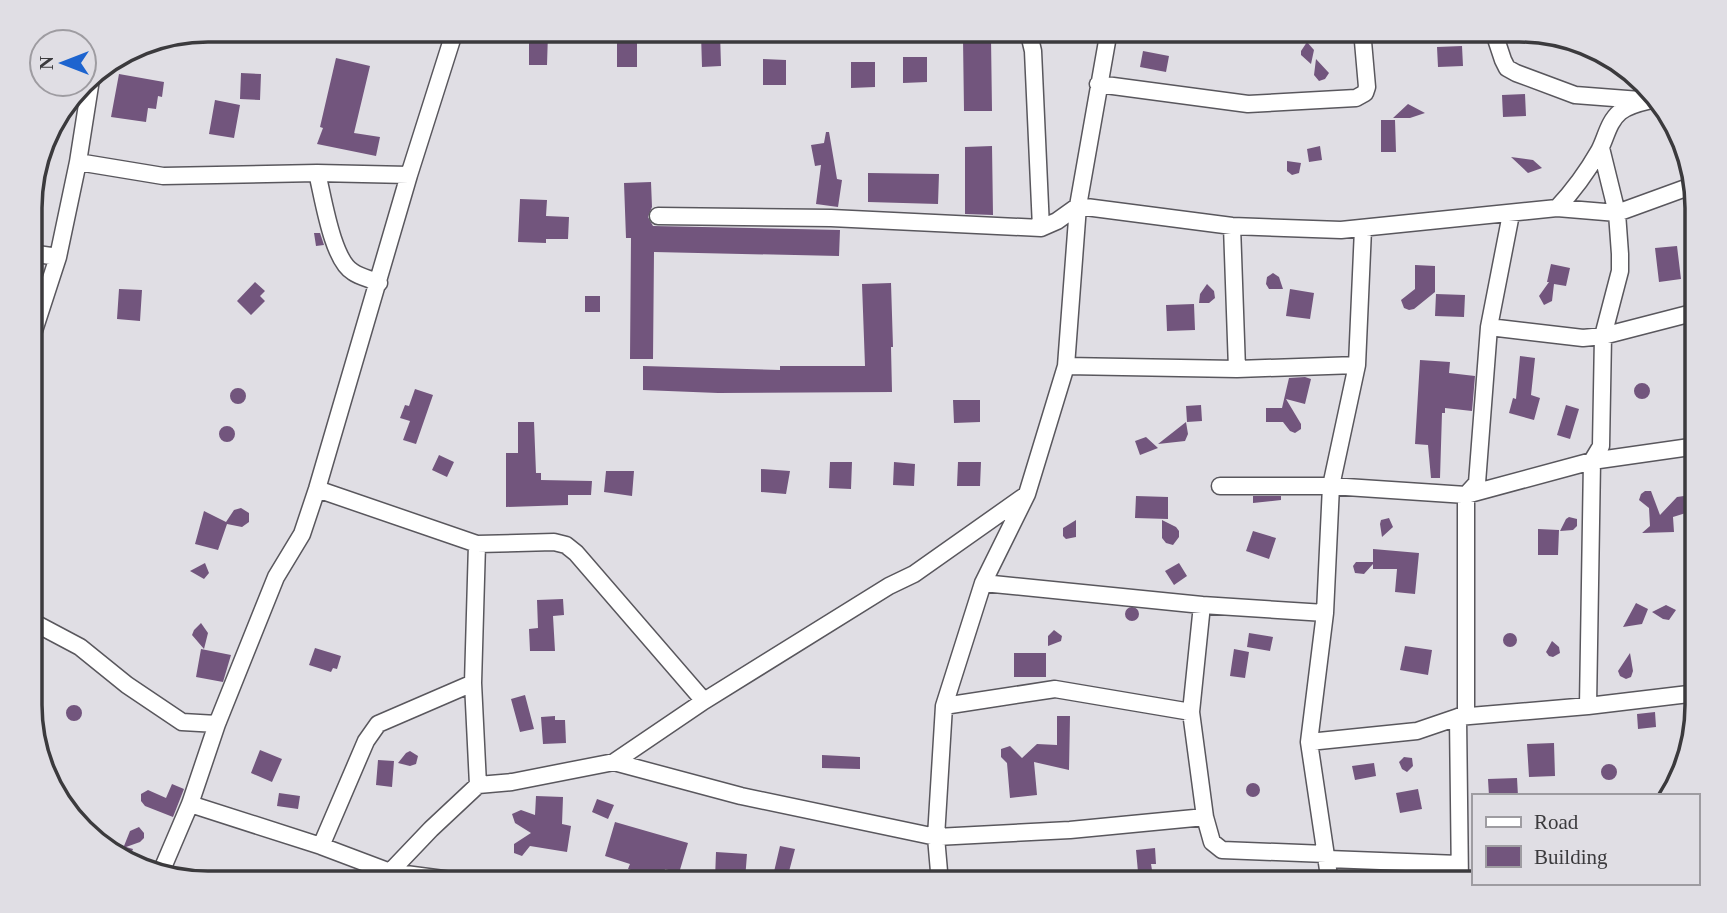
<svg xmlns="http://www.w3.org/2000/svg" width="1727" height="913" viewBox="0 0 1727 913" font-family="'Times New Roman',serif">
<rect width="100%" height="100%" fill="#e0dee4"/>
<path fill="#72557d" d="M529,33H548L547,65H529Z
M617,33H637V67H617Z
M720,33L721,66L702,67L701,34Z
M991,38L992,111H964L963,39Z
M1307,42L1314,50L1311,64L1301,55V51Z
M1462,46L1463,66L1438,67L1437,47Z
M1143,51L1169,56L1166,72L1140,67Z
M903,57H927V82L903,83Z
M336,58L370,66L354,133L380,137L376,156L317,144L323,128L320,127Z
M763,59L786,60V85H763Z
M1316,59L1329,73L1325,79L1319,81L1314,75Z
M851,62H875V87L851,88Z
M241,73L261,74L260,100L240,99Z
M119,74L164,82L162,97L158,96L156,109L148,108L146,122L111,117Z
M1525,94L1526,116L1503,117L1502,95Z
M215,100L240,105L234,138L209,134Z
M1408,104L1425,113L1410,118H1393Z
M1381,120H1395L1396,152H1381Z
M826,132H829L837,179L842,180L838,207L816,204L821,165L815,166L811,145L824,143Z
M992,146L993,215L965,214V147Z
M1320,146L1322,160L1309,162L1307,149Z
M1511,157L1533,160L1542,168L1528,173Z
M1287,161L1301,163L1299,173L1292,175L1287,171Z
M868,173L939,174L938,204L868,202Z
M651,182L652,207L648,217L653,226L840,230L839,256L654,252L653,359H630L631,238H626L624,183Z
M520,199L547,200L546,216L569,217L568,239H546V243L518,242Z
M314,233H320L324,245L316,246Z
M1677,246L1681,279L1659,282L1655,248Z
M1551,264L1570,268L1566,286L1554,284L1552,301L1544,305L1539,296L1549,282H1547Z
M1415,265L1435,266V292L1414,309L1409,310L1404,308L1401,300L1415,289Z
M1273,273L1279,277L1283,289H1269L1266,284L1267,277Z
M255,282L265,291L260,296L265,301L251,315L237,301Z
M891,283L893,347H891L892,392L718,393L643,390V366L780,370V366H865L862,284Z
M1207,284L1214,291L1215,298L1209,303H1199L1200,294Z
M119,289L142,290L140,321L117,319Z
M1290,289L1314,293L1310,319L1286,316Z
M1436,294L1465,295L1464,317L1435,316Z
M585,296H600V312H585Z
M1194,304L1195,330L1167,331L1166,305Z
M1520,356L1535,358L1531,395L1540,398L1534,420L1509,413L1513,398L1516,399Z
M1420,360L1450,362L1449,373L1475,376L1472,411L1445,408V413H1442L1440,478H1431L1428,445L1415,444Z
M1305,377L1311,379L1305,404L1286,399L1301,424V429L1295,433L1290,431L1283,422H1266V408H1282L1289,378Z
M1634 391a8 8 0 1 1 16 0a8 8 0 1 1-16 0Z
M230 396a8 8 0 1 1 16 0a8 8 0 1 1-16 0Z
M415,389L433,395L416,444L403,440L410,421L400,418L405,405L409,406Z
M953,400H980V422L954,423Z
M1201,405L1202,421L1187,422L1186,406Z
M1566,405L1579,409L1570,439L1557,435Z
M518,422H534L536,473H541V480L592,481L591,495H568V505L506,507V453H518Z
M1186,422L1188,434L1185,441L1158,444Z
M219 434a8 8 0 1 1 16 0a8 8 0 1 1-16 0Z
M1146,437L1158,448L1140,455L1135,441Z
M439,455L454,462L447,477L432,470Z
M830,462H852L851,489L829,488Z
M894,462L915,464L914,486L893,485Z
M958,462H981L980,486H957Z
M761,469L790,471L786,494L761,492Z
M606,471H634L632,496L604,492Z
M1645,491H1651L1660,515L1677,497L1684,496L1691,501L1689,512L1673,517L1674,532L1642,533L1650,526L1649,508L1639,500L1641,494Z
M1136,496L1168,497V519L1135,518Z
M1253,496H1281V500L1253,503Z
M241,508L249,513V522L242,527L227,524L218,550L195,544L204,511L226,522L234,510Z
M1569,517L1577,519V526L1573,530L1560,531L1566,519Z
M1389,518L1393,527L1382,537L1380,524L1381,520Z
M1076,520V537L1066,539L1063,536V528Z
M1162,520L1176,527L1179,531V537L1173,545L1166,543L1162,538Z
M1538,529L1559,530L1558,555H1538Z
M1253,531L1276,538L1269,559L1246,551Z
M1373,549L1419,553L1415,594L1395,592L1397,569H1373V564L1364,574L1355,573L1353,566L1356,562H1373Z
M205,563L209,573L204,579L190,571Z
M1179,563L1187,576L1174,585L1165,571Z
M563,599L564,615L553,616L555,651H530L529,629L538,628L537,600Z
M1636,603L1648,609L1642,624L1623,627Z
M1666,605L1676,610L1669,620L1663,619L1652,612Z
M1125 614a7 7 0 1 1 14 0a7 7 0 1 1-14 0Z
M201,623L208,633L204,649L192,635L194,630Z
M1054,630L1062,636L1061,641L1048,646V636Z
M1249,633L1273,637L1270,651L1247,647Z
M1503 640a7 7 0 1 1 14 0a7 7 0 1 1-14 0Z
M1552,641L1559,647L1560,653L1553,657L1549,656L1546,652Z
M1405,646L1432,650L1428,675L1400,670Z
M315,648L341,656L337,669L333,668L331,672L309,665Z
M201,649L231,655L223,682L196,677Z
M1234,649L1249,652L1245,678L1230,676Z
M1014,653H1046V677H1014Z
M1630,653L1633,671L1631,677L1626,679L1620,676L1618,671Z
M525,695L534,729L520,732L511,699Z
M66 713a8 8 0 1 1 16 0a8 8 0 1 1-16 0Z
M1655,712L1656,727L1638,729L1637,714Z
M555,716V720H565L566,743L543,744L541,717Z
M1057,716H1070L1069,770L1034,762L1037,795L1010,798L1007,763L1001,757V749L1010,746L1022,758L1037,744L1057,745Z
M1554,743L1555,776L1529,777L1527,744Z
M260,750L282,759L272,782L251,773Z
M410,751L418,756L416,764L410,766L398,763L406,753Z
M822,755L860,757V769L822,768Z
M1404,757L1412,758L1413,766L1407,772L1402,769L1399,762Z
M378,760L394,761L392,787L376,785Z
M1374,763L1376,776L1355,780L1352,766Z
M1601 772a8 8 0 1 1 16 0a8 8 0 1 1-16 0Z
M1517,778L1518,796H1489L1488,779Z
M1246 790a7 7 0 1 1 14 0a7 7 0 1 1-14 0Z
M172,784L184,789L173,817L145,806L141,801V794L148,790L166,798Z
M1418,789L1422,809L1400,813L1396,793Z
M279,793L300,796L298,809L277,806Z
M536,796L563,797L562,824L571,826L567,852L530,846L522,856L514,853V844L531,833L515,823L512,814L521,810L535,815Z
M597,799L614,805L608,819L592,812Z
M615,822L688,843L679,873L665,869L662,881L628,869L630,864L605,856Z
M139,827L144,833V838L140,842L126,847L133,849L127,864L96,837L97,835L124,846L130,831Z
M780,846L795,849L787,879L773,876Z
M1155,848L1156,864H1151L1152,870L1138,872L1136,850Z
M716,852L747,854L745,880L715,879Z"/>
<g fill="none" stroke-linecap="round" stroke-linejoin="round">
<g stroke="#59575d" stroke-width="19">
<path id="street" d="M1028,30L1033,51L1041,228L1057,221L1078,206L1232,226L1341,230L1557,208C1574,190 1587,172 1599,151C1606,138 1608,122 1620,112C1630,104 1644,102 1656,99
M1493,30L1503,60L1507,68L1516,73L1575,95L1640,100
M1098,84L1248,104L1356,98L1365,93L1367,87L1362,30
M78,162L92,73
M317,173C323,196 332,260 353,272C360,277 371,279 379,283
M1557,208L1617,213L1683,189L1696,187
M658,216L831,218L1041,228
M1232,226L1237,369
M30,253L58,257
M1489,327L1583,338L1603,336L1696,312
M30,343L58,257L78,162L163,176L317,173L409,175
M1066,366L1237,369L1357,365
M1220,486H1331L1466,495L1592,461L1697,446
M317,489L477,544L554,542L566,545L576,553L704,701
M983,583L1202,605L1325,613
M31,621L80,647L127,685L182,722L217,724
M473,683L478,785
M944,706L1055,689L1191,712
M1588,706L1592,461L1601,446L1603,336L1620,271V254L1617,213L1601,148
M1309,742L1417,731L1458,717L1588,706L1697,693
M614,762L704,701L889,586L914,574L1026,495
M190,804L321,846L390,872L474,883
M1205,817L1212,842L1222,850L1326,854
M321,846L366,741L378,724L473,683L477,544
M1328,859L1459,864
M161,872L190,804L217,724L276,577L302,534L317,489L409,175L455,30
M383,883L390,872L431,829L478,785L512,782L614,762L741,796L936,837L1070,830L1205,817L1191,712L1202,605
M940,883L936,837L944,706L983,583L1027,494L1066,366L1078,206L1109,30
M1330,883L1309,742L1325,613L1331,486L1357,365L1363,229
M1460,883L1458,717L1466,714V495L1477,483L1489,327L1511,214"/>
</g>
<use href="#street" stroke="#fff" stroke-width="16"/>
</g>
<path d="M0 0H1727V913H0ZM208 42H1519A166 166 0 0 1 1685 208V705A166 166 0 0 1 1519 871H208A166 166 0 0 1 42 705V208A166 166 0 0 1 208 42Z" fill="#e0dee4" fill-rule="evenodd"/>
<path fill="none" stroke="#3b3a3d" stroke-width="3.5" d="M208 42H1519A166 166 0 0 1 1685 208V705A166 166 0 0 1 1519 871H208A166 166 0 0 1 42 705V208A166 166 0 0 1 208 42Z"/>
<rect x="1472" y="794" width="228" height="91" fill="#e0dee4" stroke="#9e9ca1" stroke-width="2"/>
<rect x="1486" y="817" width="35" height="10" fill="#ffffff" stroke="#9e9ca1" stroke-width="2"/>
<text x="1534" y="829" font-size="21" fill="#3b3a3d">Road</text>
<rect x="1486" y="846" width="35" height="21" fill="#72557d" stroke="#9e9ca1" stroke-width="2"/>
<text x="1534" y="864" font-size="21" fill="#3b3a3d">Building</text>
<g transform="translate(63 63) rotate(270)"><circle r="33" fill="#e0dee4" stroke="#9e9ca1" stroke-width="2"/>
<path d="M0-5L12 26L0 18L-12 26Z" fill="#1d64cf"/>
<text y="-10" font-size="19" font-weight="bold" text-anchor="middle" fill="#3b3a3d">N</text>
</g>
</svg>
